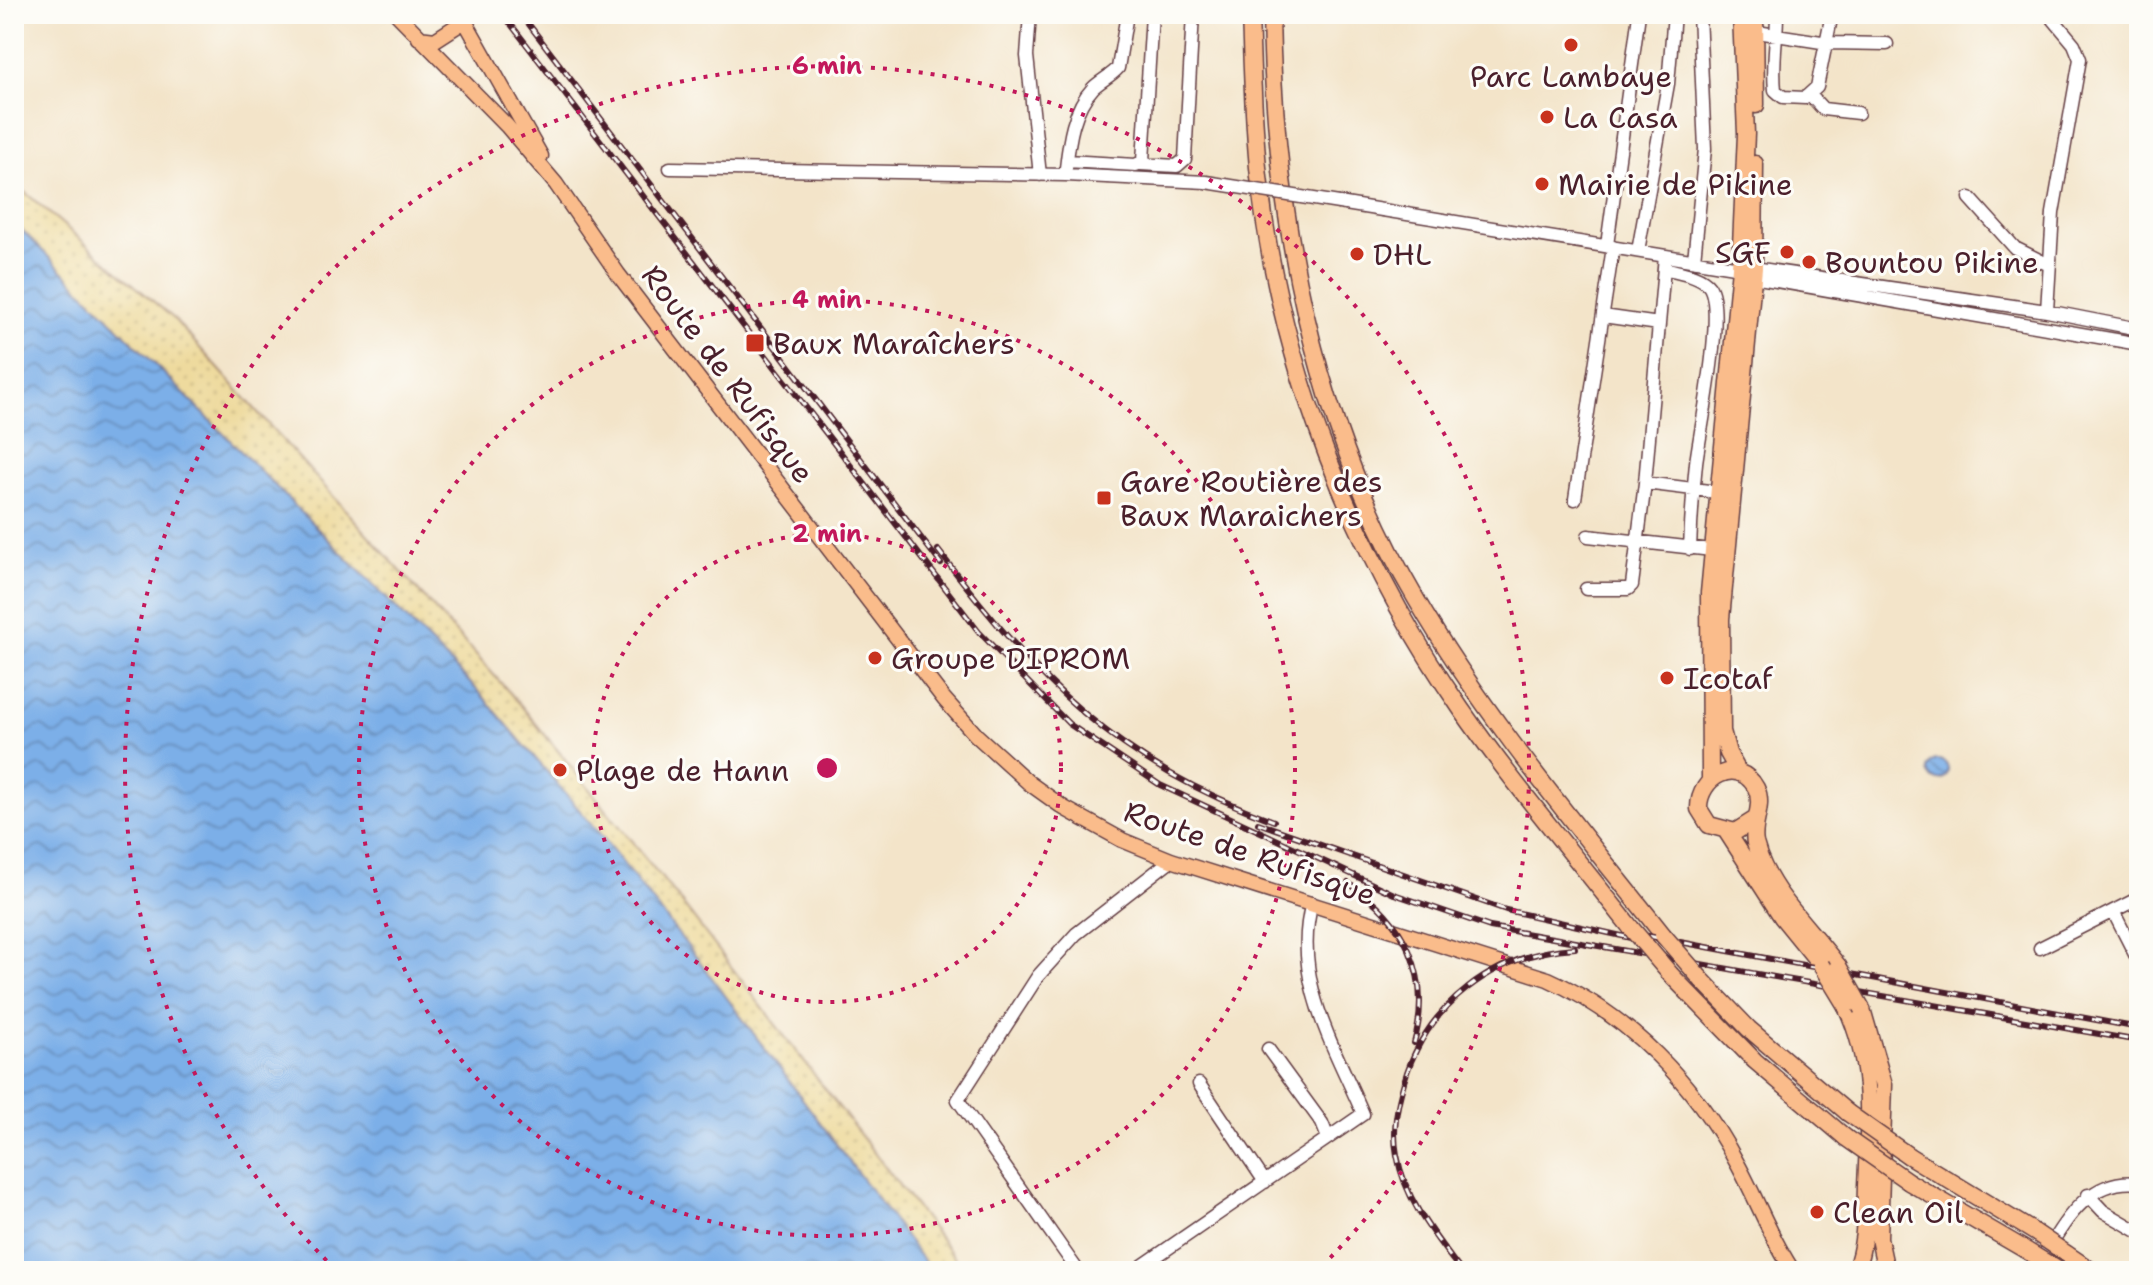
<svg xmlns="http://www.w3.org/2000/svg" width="2153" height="1285" viewBox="0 0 2153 1285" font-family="'Shantell Sans',sans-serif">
<defs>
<pattern id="sand-dots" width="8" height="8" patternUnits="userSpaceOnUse" patternTransform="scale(2)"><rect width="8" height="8" fill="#eeda9e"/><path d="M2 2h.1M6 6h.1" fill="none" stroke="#cebb88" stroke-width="1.8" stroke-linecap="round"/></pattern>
<pattern id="water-waves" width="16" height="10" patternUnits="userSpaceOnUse" patternTransform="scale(2)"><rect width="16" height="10" fill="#7cafe8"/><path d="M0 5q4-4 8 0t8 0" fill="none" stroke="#688ebc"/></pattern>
</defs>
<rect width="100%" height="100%" fill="#fdfcf7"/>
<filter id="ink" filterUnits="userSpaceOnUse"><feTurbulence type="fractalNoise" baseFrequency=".0125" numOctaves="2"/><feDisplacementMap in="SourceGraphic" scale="16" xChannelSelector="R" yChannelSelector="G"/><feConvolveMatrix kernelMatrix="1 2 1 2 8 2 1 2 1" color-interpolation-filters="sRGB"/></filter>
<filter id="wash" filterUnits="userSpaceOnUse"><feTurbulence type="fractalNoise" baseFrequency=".006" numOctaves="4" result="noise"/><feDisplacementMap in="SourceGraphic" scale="32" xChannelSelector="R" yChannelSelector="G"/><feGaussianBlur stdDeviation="1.8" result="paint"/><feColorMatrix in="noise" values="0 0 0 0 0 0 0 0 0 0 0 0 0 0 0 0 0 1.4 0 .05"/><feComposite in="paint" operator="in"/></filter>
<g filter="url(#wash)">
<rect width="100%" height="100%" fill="#f3e4c9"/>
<path fill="url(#sand-dots)" stroke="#9c7c64" stroke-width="2" d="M14,183L173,318L519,703L679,899L965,1271H931L700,962L603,838L480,693L14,222Z"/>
<path fill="url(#water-waves)" stroke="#63678a" stroke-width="2" d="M14,222L480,693L603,838L700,962L931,1271H14Z
M1928 770a10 10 0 1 1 20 0a10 10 0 1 1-20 0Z"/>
</g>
<g filter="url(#ink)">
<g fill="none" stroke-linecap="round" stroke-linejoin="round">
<g stroke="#633d43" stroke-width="15">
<path id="minor" d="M1030,14L1027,56L1040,175
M1777,14C1777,40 1772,63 1775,90L1783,97L1805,98L1817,87L1832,14
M1757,32L1828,43L1887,44
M1811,96L1823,109L1858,113
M1067,161L1136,165L1143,161L1152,14
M1140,164L1177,166L1185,159L1193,14
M670,168L1066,175L1206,182
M1066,168C1069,141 1073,109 1093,88C1100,81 1111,76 1118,68L1127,14
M1970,198L2015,248L2047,264
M1339,203L1740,268
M1607,245L1639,14
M1638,251L1668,84L1674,14
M1694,260L1705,149L1699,14
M1664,268C1677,272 1700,274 1709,286C1726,310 1700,430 1696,463C1693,491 1691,520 1690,549
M1754,268L2047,311L2139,329
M1753,277L2139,344
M2047,311L2053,213L2080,59L2074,44L2049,14
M1603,316L1659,324
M1645,483L1717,492
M1575,499L1613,247
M1588,536L1712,550
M1586,589H1628L1632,585L1645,483L1665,256
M2113,911L2139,962
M2040,948L2139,898
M1268,1049L1322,1123L1328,1138
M1199,1084L1265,1182
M2088,1195L2103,1211L2139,1232
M1078,1271L958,1100L1038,976L1076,934L1171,860
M1135,1271L1363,1114C1335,1048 1291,978 1312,903
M2034,1271C2060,1232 2083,1176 2139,1183"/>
</g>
<g stroke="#633d43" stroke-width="17">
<path id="major" d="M397,14L507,126L556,184L618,274L944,699L976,735L1029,783L1064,808L1122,840L1171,860L1548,979C1630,1016 1695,1084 1737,1163C1757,1199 1770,1237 1793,1271
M461,14L541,156
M419,38L435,40L466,20"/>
</g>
<g stroke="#633d43" stroke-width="19">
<path id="highway" d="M1250,14C1252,68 1253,123 1259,177C1279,365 1353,553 1461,709C1513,784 1574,855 1631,928
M1271,14C1274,216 1313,423 1416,599C1486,719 1577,826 1663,935
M1755,14L1756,105
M1739,773L1728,753L1722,731L1721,619L1754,268L1755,164
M1710,778L1709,593L1740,268L1746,134L1741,14
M1754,820L1735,832L1709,825L1699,809C1698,777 1738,755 1756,788C1765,806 1751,824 1755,843C1767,891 1810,928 1838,966
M1727,832L1782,917L1821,965
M1671,975L1755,1061L1846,1138
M1702,980L1749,1029L1848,1113
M1846,1006C1874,1066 1869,1121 1866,1186C1865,1215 1866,1244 1855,1271
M1862,1009L1884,1085L1879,1238L1886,1271
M1909,1156L2036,1233
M1909,1182L2024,1249
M2067,1254L2092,1271"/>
</g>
<use href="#minor" stroke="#fff" stroke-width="12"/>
<use href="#major" stroke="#fabc8b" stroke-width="14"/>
<use href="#highway" stroke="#fabc8b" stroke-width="16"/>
<g stroke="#4a1f2b" stroke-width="6">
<path id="rail" d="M503,14L979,632L1069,724L1160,785L1394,894L1490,927L2139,1041
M521,14L941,564
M938,550C1039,682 1114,762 1274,821
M1258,823L1506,910L1644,941
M1348,883C1405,919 1433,976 1414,1043
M1632,933L2139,1028
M1461,1271C1434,1235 1405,1200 1397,1155C1392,1130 1397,1106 1404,1082C1426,1005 1495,953 1575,948"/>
</g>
<use href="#rail" stroke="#fdfcf7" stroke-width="3" stroke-dasharray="9" stroke-linecap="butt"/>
<g stroke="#633d43" stroke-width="15" stroke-linecap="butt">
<path id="minor-bridge" d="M1206,182L1339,203"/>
</g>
<g stroke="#633d43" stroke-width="19" stroke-linecap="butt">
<path id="highway-bridge" d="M1631,928L1671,975
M1663,935L1702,980
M1821,965L1846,1006
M1838,966L1862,1009
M1848,1113L1909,1156
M1846,1138L1909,1182
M2036,1233L2067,1254
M2024,1249L2058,1270"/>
</g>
<use href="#minor-bridge" stroke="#fff" stroke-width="12"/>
<use href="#highway-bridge" stroke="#fabc8b" stroke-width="16"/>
</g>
</g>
<g fill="none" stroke="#c2185b" stroke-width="4" stroke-dasharray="4 8">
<circle cx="827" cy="768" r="234"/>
<circle cx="827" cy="768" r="468"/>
<path d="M335 1269A702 702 0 1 1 1319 1269"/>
</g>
<g fill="#c8321e" stroke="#fdfcf7" stroke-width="3">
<circle cx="1571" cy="45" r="8"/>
<circle cx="1547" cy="117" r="8"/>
<circle cx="1542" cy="184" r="8"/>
<circle cx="1787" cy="252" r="8"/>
<circle cx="1357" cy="254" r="8"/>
<circle cx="1809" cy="262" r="8"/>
<rect x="745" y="333" width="20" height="20" rx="4"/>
<rect x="1096" y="490" width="16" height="16" rx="4"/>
<circle cx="875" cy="658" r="8"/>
<circle cx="1667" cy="678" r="8"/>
<circle cx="560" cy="770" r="8"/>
<circle cx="1817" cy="1212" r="8"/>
</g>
<g text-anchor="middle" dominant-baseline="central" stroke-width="6" stroke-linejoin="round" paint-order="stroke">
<g font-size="30" fill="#4a1f2b" stroke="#fdfcf7" text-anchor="start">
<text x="1571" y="76" text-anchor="middle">Parc Lambaye</text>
<text x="1563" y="117">La Casa</text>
<text x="1558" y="184">Mairie de Pikine</text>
<text x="1771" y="252" text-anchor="end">SGF</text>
<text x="1373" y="254">DHL</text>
<text x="1825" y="262">Bountou Pikine</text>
<text x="773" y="343">Baux Maraîchers</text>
<text x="1120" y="481">Gare Routière des<tspan x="1120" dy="34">Baux Maraichers</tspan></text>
<text x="891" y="658">Groupe DIPROM</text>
<text x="1683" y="678">Icotaf</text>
<text x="576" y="770">Plage de Hann</text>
<text x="1833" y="1212">Clean Oil</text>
</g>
<g font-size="30" fill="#4a1f2b" stroke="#fdfcf7">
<text transform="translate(728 374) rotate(53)">Route de Rufisque</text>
<text transform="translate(1250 853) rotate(19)">Route de Rufisque</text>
</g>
</g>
<circle cx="827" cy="768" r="12" fill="#c2185b" stroke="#fdfcf7" stroke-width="4"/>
<g font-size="24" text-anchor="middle" font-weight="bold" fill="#c2185b" stroke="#fdfcf7" stroke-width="6" stroke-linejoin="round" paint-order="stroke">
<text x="827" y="74">6 min</text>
<text x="827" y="308">4 min</text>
<text x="827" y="542">2 min</text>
</g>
<rect width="2153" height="1285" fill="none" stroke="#fdfcf7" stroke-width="48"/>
</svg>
